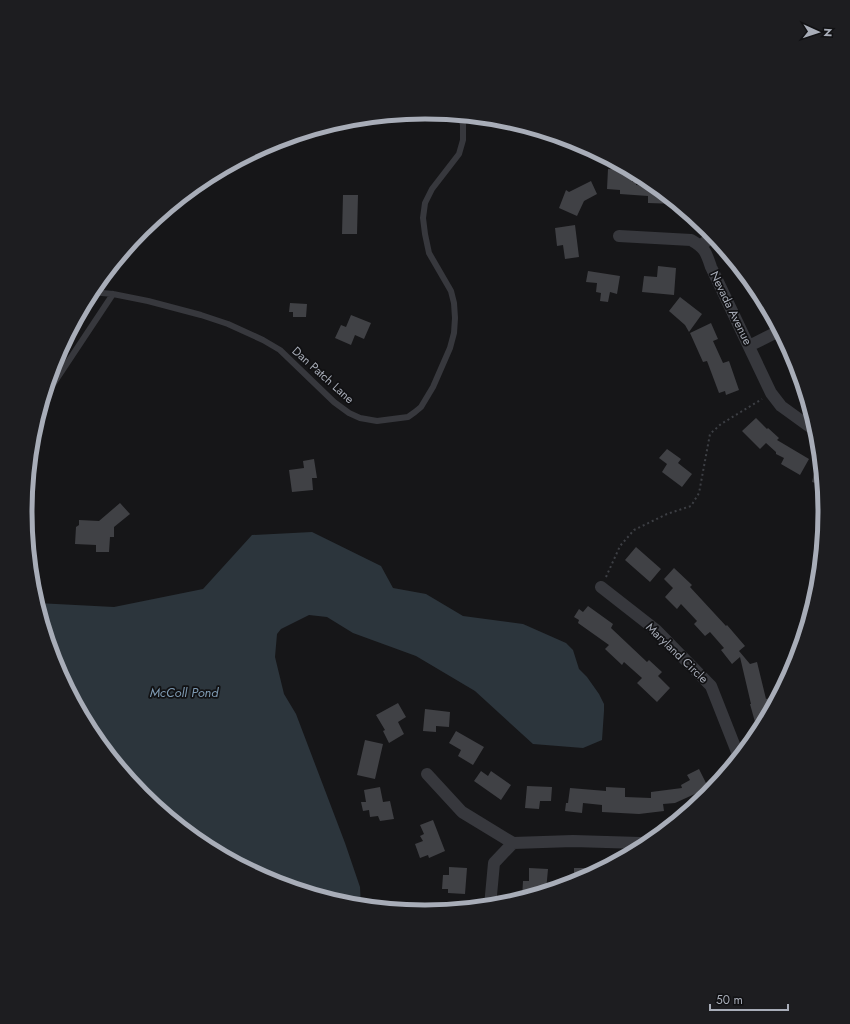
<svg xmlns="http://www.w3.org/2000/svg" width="850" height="1024" viewBox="0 0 850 1024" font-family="Jost,sans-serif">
<rect width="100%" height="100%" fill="#161618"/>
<path fill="#2c353c" d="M312,532L381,566L393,588L426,594L463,616L523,624L566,643L573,650L579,669L587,677L599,694L604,704V711L602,740L583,748L533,744L475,691L416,656L353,633L327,617L309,615L281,629L277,634L275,657L284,694L296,714L345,843L360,887L361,906L347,904L272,881L203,844L142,795L92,734L55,665L37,603L114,607L203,589L252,535Z"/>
<path fill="#404145" d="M608,169L631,170L633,172L632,182H636V185L655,186L678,204L648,203V196L620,194V190L607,189Z
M591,181L597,194L584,201L577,216L559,208L566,190L569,192Z
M343,195H358L357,234H342Z
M575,225L579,257L565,259L563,245L557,246L555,228Z
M658,266L676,268L674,295L642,292L644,276L657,277Z
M588,271L620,276L617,294L610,292L608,302L600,301L601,293L596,292L597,283L586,282Z
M680,297L702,314L689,332L685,325L669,311Z
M290,303L307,304L306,317H293V312H289Z
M351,315L371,323L364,339L355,335L351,345L335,338L341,325L346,327Z
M711,323L718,339L713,341L723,363L729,361L739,390L726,395L725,391L719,393L707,361L703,362L690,333Z
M756,418L767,429L768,428L779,438L777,440L809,459L800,475L781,464L784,458L776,454V452L766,443L760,449L742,431Z
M667,449L681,459L678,463L692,474L682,487L662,472L667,464L659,458Z
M818,456H820L822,485L812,482Z
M314,459L317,478H312L313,490L292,492L289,470L304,468L303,461Z
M120,503L130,514L114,527V537H110L109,552H96V545L75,544L76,527L79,525V520L99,521Z
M636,547L661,569L650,582L625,560Z
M674,568L692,585L690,587L726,626L727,625L745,646L739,651L750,664L757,662L766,699L770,698L772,706L762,726L760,720L755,722L750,704H751L740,657L732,664L721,650L724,648L710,632L705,636L694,624L697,621L681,604L677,609L665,597L673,588L664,579Z
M588,606L613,624L611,628L647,662L649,660L662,672L658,676L670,688L657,702L637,683L642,678L624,662L622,665L605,649L609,645L578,623L579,620L574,617L579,609L583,612Z
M398,703L406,717L398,722L404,734L389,743L383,731L385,730L376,715Z
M425,709L450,712L449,727L436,726V732L423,731Z
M456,731L484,747L473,765L458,756L461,750L449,743Z
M365,740L383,744L375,779L357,775Z
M699,769L706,783L726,773L706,797L704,793L698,796L697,793L675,803L663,804L664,811L639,814L602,812V805L583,803L582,813L565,811L566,803H568L570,788L606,791V787L625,788V797L651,798V792L682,788L681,785L690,780L687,775Z
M481,771L488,776L491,771L511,785L501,800L474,781Z
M527,786L552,787L551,801H540L539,809L525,808Z
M380,787L383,802L390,801L394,819L380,821L378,816L370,817L369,810L363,811L361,802H366L364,790Z
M433,820L445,851L429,858L428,855L420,858L415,844L423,841L420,836L424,834L420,825Z
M449,867L467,868L465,894L448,893V889H442L443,875H449Z
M529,868L548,869L546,891L522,898L523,881H529Z
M574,868H590V875L574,883Z"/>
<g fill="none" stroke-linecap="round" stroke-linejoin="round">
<path stroke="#3d3f44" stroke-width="2" stroke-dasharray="2 3" stroke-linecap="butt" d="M606,577L620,546L634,530L667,514L691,506L699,493L710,434L721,424L762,399"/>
<path stroke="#37383d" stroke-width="6" d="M91,292L113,294L148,301L201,315L228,324L263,340L280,350L334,402L349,413L360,418L377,421L408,417L415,412L421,407L433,387L450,348L454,333L455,318L454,303L451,291L429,253L425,234L423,218L425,203L432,189L459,154L463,140V125L461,116
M44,398L113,294"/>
<path stroke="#37383d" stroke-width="12" d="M619,236L691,240C705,248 706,252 711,267L771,393L781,406L810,427L816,430
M701,246L713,235
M749,346L779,331
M601,587L656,630L711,686L739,757
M427,774L462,812L513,843
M490,906L494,863L513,843L573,841L640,843L651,842"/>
</g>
<g text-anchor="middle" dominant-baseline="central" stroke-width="3.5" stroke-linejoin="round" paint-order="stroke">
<g font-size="12" fill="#a8adb8" stroke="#111113">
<text transform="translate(731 308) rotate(64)">Nevada Avenue</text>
<text transform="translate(323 375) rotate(42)">Dan Patch Lane</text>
<text transform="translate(677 653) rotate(44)">Maryland Circle</text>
</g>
<g font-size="13" font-style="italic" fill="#7f9bb3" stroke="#111113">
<text x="184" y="692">McColl Pond</text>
</g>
</g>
<path d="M0 0H850V1024H0ZM32 512a393 393 0 1 1 786 0a393 393 0 1 1-786 0Z" fill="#1d1d20" fill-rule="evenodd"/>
<path fill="none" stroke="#a8adb8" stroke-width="5" d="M32 512a393 393 0 1 1 786 0a393 393 0 1 1-786 0Z"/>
<g transform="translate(818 32) rotate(93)" stroke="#111113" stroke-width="3" paint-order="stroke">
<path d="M0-3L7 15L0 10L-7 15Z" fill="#a8adb8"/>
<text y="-6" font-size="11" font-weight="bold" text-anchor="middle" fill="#a8adb8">N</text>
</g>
<path d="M710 1004v6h78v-6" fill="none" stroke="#a8adb8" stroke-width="2"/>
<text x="716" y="1004" font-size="12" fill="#a8adb8" stroke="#111113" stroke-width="3" paint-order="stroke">50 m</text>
</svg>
